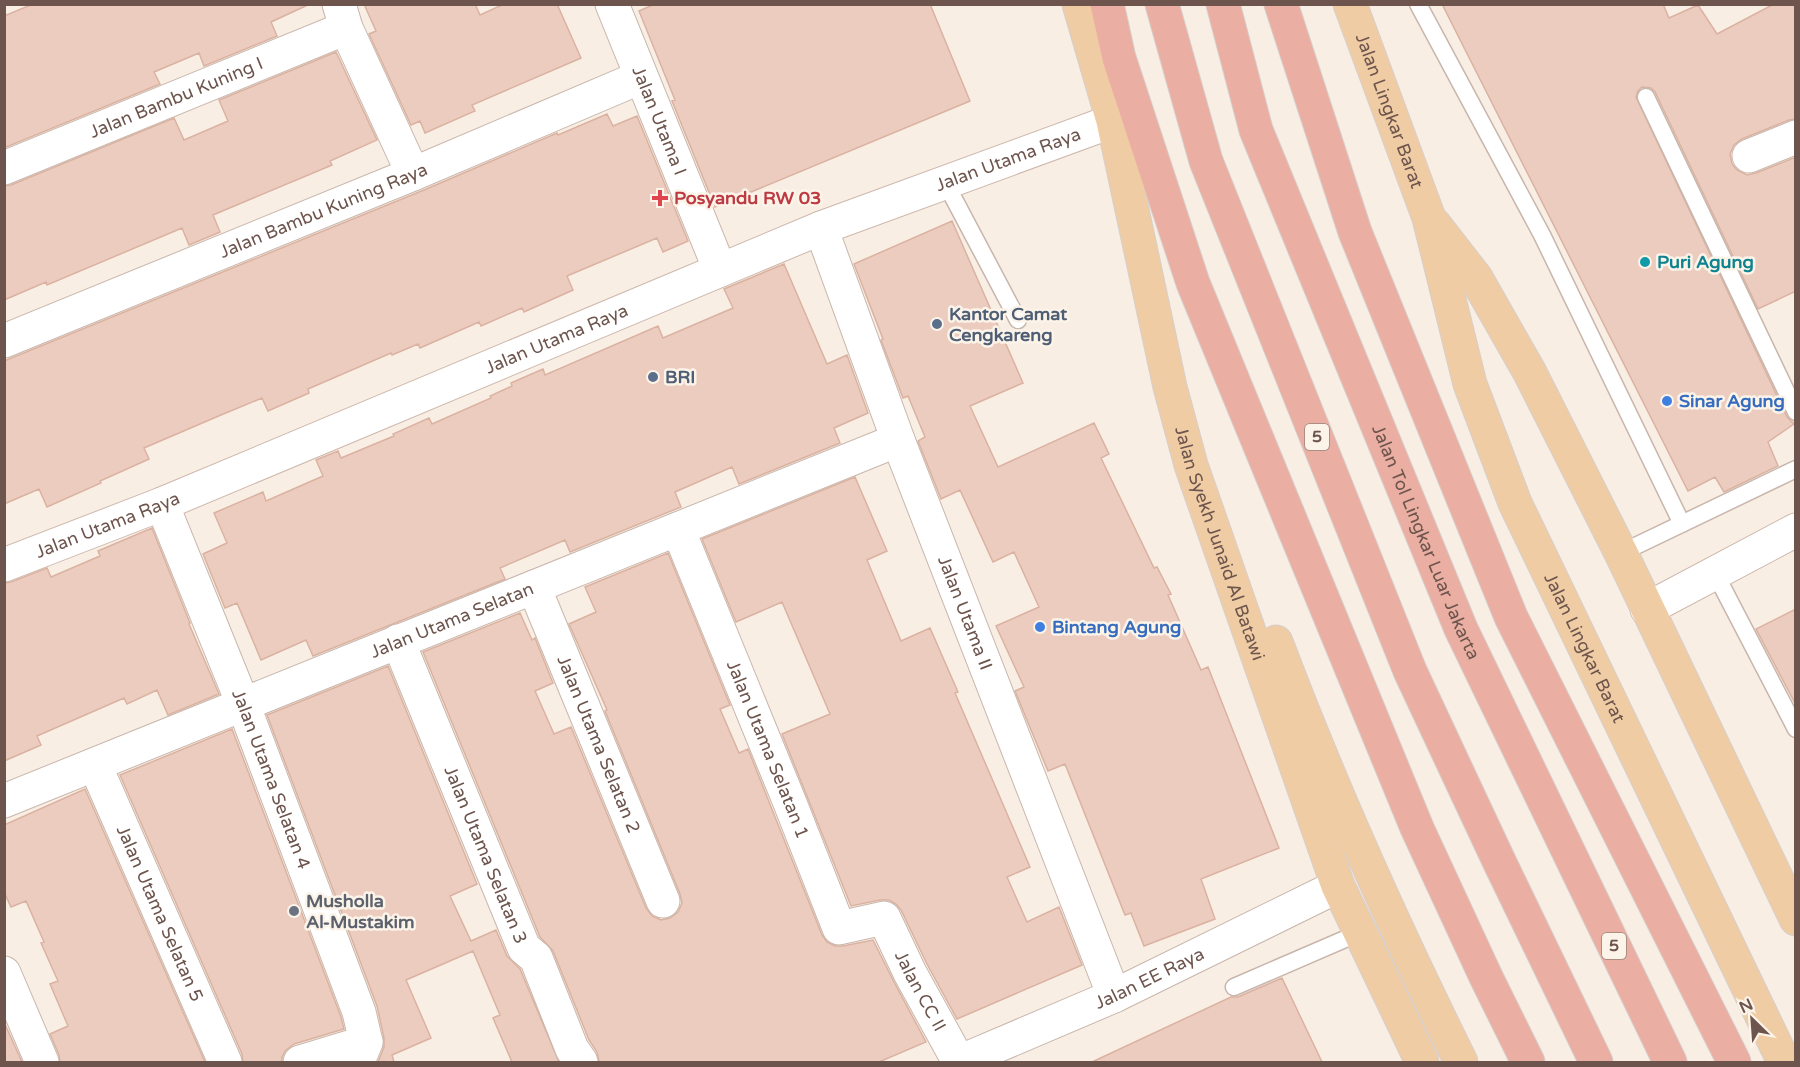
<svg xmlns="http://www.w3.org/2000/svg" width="1800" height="1067" viewBox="0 0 1800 1067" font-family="'Varela Round',sans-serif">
<rect width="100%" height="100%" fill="#f9eee3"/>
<path fill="#ebccbf" stroke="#dbb2a1" stroke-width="1.5" d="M33,4H310L271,22L277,36L204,66L199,53L154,72L160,84L4,148V16Z
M364,4H475L480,15L504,4H557L581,58L472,105L475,111L425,133L420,121L411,125L369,34L376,31Z
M655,4H930L970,101L715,207L672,101L675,100L639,11Z
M1442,4H1663L1669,18L1698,5L1717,34L1774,4H1796V119L1789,120L1742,139L1734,145L1730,154L1732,164L1737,170L1747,175L1756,173L1796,157V291L1758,309L1655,92L1651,88L1642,87L1638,91L1636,97L1787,417L1794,424L1768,442L1778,466L1724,492L1715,477L1688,491Z
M336,52L377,140L330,161L332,165L213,215L220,232L189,245L182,228L47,285L46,282L4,300V186L11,185L174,118L184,140L228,121L219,100Z
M607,114L613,126L637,116L688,241L663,252L657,238L567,276L573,290L524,312L522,308L481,326L479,322L420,348L418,344L392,355L391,353L308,389L309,393L268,411L262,398L221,415L144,448L149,459L100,481L101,483L47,507L39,489L4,504V361L424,190L557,133L558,135Z
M952,221L1023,383L970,406L998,467L1094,423L1109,454L1101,458L1154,568L1157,567L1171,594L1168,595L1201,670L1208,667L1279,848L1201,879L1215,919L1144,946L1131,913L1125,915L1065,764L1048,771L1015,691L1024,687L996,626L1039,607L1014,552L993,562L960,490L941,499L918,441L925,437L908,396L903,398L881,340L883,339L854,264Z
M784,264L827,364L847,355L868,413L834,428L840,443L739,484L732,467L675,492L681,507L570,552L565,540L500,568L505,579L313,656L306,640L261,660L237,603L225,608L203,554L227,543L214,513L263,492L266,501L323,476L316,460L338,451L341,458L394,436L393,434L429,418L432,424L491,398L490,396L512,386L511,383L543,369L545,375L658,326L663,338L733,308L724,289Z
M855,477L887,551L867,560L901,641L930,628L958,692L955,693L1030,867L1007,877L1027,922L1059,907L1082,965L957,1019L927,964L901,910L896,904L889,900H880L851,906L782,734L830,714L782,602L736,622L702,539Z
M152,528L190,623L189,624L219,694L168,715L157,690L127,704L124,698L37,736L41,745L4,761V583L11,582L47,568L51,577L100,556L98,551Z
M668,553L730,705L720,709L739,753L748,749L822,935L827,942L835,946H843L873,940L894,982L926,1042L879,1062H599L597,1052L589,1040L553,951L540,937L423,652L520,613L532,640L535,638L553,683L535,691L554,734L571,727L646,908L652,916L661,920L670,918L678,912L682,903L680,894L605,711L607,710L569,624L596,612L585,587Z
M1796,609V705L1756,629Z
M388,666L477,884L450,896L471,941L496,930L507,956L520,969L559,1062H512L493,1018L500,1015L473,951L406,980L431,1038L392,1055L394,1062H378L384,1047V1038L377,1006L267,715Z
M232,729L341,1017L344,1029L294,1044L286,1050L282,1057V1062H243L242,1054L120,775Z
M85,789L205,1062H60L59,1055L50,1034L68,1026L50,984L58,981L41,943L44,942L26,901L11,907L4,892V825Z
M1282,978L1322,1062H1092L1231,997H1238Z
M4,1022L22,1062H4Z"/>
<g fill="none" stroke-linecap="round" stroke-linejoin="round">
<g stroke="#c8b6ac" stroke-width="19">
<path id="lane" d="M1418,4L1542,235L1682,524
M1646,97L1796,412
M945,182L1018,320
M1621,553L1796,469
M1715,573L1796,729
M1234,987L1359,933"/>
</g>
<g stroke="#c8b6ac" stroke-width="35">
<g id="street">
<path d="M339,4L346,28L413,174"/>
<path id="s1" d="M612,4L720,270"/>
<path d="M1749,156L1796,137"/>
<path id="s2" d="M4,168L346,28"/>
<path id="s3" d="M821,228L898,440L1114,996"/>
<path id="s4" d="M4,341L413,174L641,77"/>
<path id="s5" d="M162,504L243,704L359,1012L366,1042L358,1062"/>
<path id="s6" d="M678,529L790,803L839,928L884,918L910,973L959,1062"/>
<path id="s7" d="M534,587L663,901"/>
<path id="s8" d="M398,641L524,948L536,958L572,1049L581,1062"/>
<path id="s9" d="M95,765L225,1062"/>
<path id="s10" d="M4,801L898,440"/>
<path d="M4,973L42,1062"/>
<path d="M300,1062L366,1042"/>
<path id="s11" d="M959,1062L1114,996L1338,886"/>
</g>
</g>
<g stroke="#cdb7ac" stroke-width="35">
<g id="secondary">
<path id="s12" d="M4,565L162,504L821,228L1113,121"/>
<path d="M1647,609L1796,530"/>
</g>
</g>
<g stroke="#d6cfcd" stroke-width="35">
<g id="primary">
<path id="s13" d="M1079,4L1113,121L1170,387L1191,465L1338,886L1422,1062"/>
<path id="s14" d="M1350,4L1429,218L1470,384L1515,503L1784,1062"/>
<path d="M1434,224L1476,278L1529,371L1621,553L1796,919"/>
<path d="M1276,642C1330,785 1393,925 1461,1062"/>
</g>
</g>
<g stroke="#d6cfcd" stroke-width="35">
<g id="highway">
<path d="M1107,4L1119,58L1193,283L1417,828L1486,977L1528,1062"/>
<path d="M1162,4L1206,161L1410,671L1498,859L1596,1062"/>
<path id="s15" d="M1223,4L1256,130L1461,629L1670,1062"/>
<path d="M1281,4L1355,232L1511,617L1734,1062"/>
</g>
</g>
<use href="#lane" stroke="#fff" stroke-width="16"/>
<use href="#street" stroke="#fff" stroke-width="33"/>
<use href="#secondary" stroke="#fff" stroke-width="33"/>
<use href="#primary" stroke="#efcca4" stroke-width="33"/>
<use href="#highway" stroke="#ebaea2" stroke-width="33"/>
</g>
<path fill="#e0444e" stroke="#fcf3e9" stroke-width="2" d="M657 189h6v6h6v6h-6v6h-6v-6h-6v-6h6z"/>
<circle fill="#0f9aa8" stroke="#fcf3e9" stroke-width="2" cx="1645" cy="262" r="6"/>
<g fill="#5c6f8a" stroke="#fcf3e9" stroke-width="2">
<circle cx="937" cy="324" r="6"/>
<circle cx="653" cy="377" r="6"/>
</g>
<g fill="#3f7fe0" stroke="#fcf3e9" stroke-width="2">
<circle cx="1667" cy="401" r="6"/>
<circle cx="1040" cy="627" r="6"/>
</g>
<circle fill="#6b7280" stroke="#fcf3e9" stroke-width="2" cx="294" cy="911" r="6"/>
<g text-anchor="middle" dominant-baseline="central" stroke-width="5" stroke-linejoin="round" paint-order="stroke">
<g fill="#fcf3e9" stroke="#98847c" stroke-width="1.5">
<rect x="1305" y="424" width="24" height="26" rx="4.5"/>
<rect x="1602" y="933" width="24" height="26" rx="4.5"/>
</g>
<g font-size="16" font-weight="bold" fill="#6d554d">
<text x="1317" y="437">5</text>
<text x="1614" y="946">5</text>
</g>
<g font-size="18" fill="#6d554d" stroke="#fcf3e9">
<text stroke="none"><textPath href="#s2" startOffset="186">Jalan Bambu Kuning I</textPath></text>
<text stroke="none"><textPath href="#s14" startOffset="114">Jalan Lingkar Barat</textPath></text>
<text stroke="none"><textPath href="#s1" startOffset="126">Jalan Utama I</textPath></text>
<text stroke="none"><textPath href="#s12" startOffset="1083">Jalan Utama Raya</textPath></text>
<text stroke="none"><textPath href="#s4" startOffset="345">Jalan Bambu Kuning Raya</textPath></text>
<text stroke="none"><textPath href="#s12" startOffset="597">Jalan Utama Raya</textPath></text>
<text stroke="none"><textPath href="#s12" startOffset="111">Jalan Utama Raya</textPath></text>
<text stroke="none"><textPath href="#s15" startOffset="576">Jalan Tol Lingkar Luar Jakarta</textPath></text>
<text stroke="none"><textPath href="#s13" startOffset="558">Jalan Syekh Junaid Al Batawi</textPath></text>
<text stroke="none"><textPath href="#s3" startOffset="411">Jalan Utama II</textPath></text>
<text stroke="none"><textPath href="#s10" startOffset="483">Jalan Utama Selatan</textPath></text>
<text stroke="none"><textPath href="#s14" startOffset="687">Jalan Lingkar Barat</textPath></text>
<text stroke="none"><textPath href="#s7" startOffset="170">Jalan Utama Selatan 2</textPath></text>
<text stroke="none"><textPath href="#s6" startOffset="238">Jalan Utama Selatan 1</textPath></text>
<text stroke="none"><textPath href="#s5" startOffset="296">Jalan Utama Selatan 4</textPath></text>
<text stroke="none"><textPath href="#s8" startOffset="231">Jalan Utama Selatan 3</textPath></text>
<text stroke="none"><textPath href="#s9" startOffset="162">Jalan Utama Selatan 5</textPath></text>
<text stroke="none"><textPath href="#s11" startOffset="208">Jalan EE Raya</textPath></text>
<text stroke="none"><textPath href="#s6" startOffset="558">Jalan CC II</textPath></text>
</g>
<g font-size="18" font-weight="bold" fill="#be3a42" stroke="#fcf3e9" text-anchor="start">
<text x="674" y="198">Posyandu RW 03</text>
</g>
<g font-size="18" font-weight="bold" fill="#0d838f" stroke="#fcf3e9" text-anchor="start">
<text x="1657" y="262">Puri Agung</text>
</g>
<g font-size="18" font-weight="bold" fill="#4e5e75" stroke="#fcf3e9" text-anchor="start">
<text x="949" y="314">Kantor Camat<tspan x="949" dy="21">Cengkareng</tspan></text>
<text x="665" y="377">BRI</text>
</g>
<g font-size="18" font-weight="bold" fill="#366cbe" stroke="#fcf3e9" text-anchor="start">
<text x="1679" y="401">Sinar Agung</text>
<text x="1052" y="627">Bintang Agung</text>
</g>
<g font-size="18" font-weight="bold" fill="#5b616d" stroke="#fcf3e9" text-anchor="start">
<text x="306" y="901">Musholla<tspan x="306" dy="21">Al-Mustakim</tspan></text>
</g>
</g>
<rect width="1800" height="1067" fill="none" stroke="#6d554d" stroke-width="12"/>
<g transform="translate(1752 1019) rotate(335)" stroke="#fcf3e9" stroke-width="4.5" paint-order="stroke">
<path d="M0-4.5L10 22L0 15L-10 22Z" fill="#6d554d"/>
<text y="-9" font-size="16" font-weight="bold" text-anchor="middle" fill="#6d554d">N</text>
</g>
</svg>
